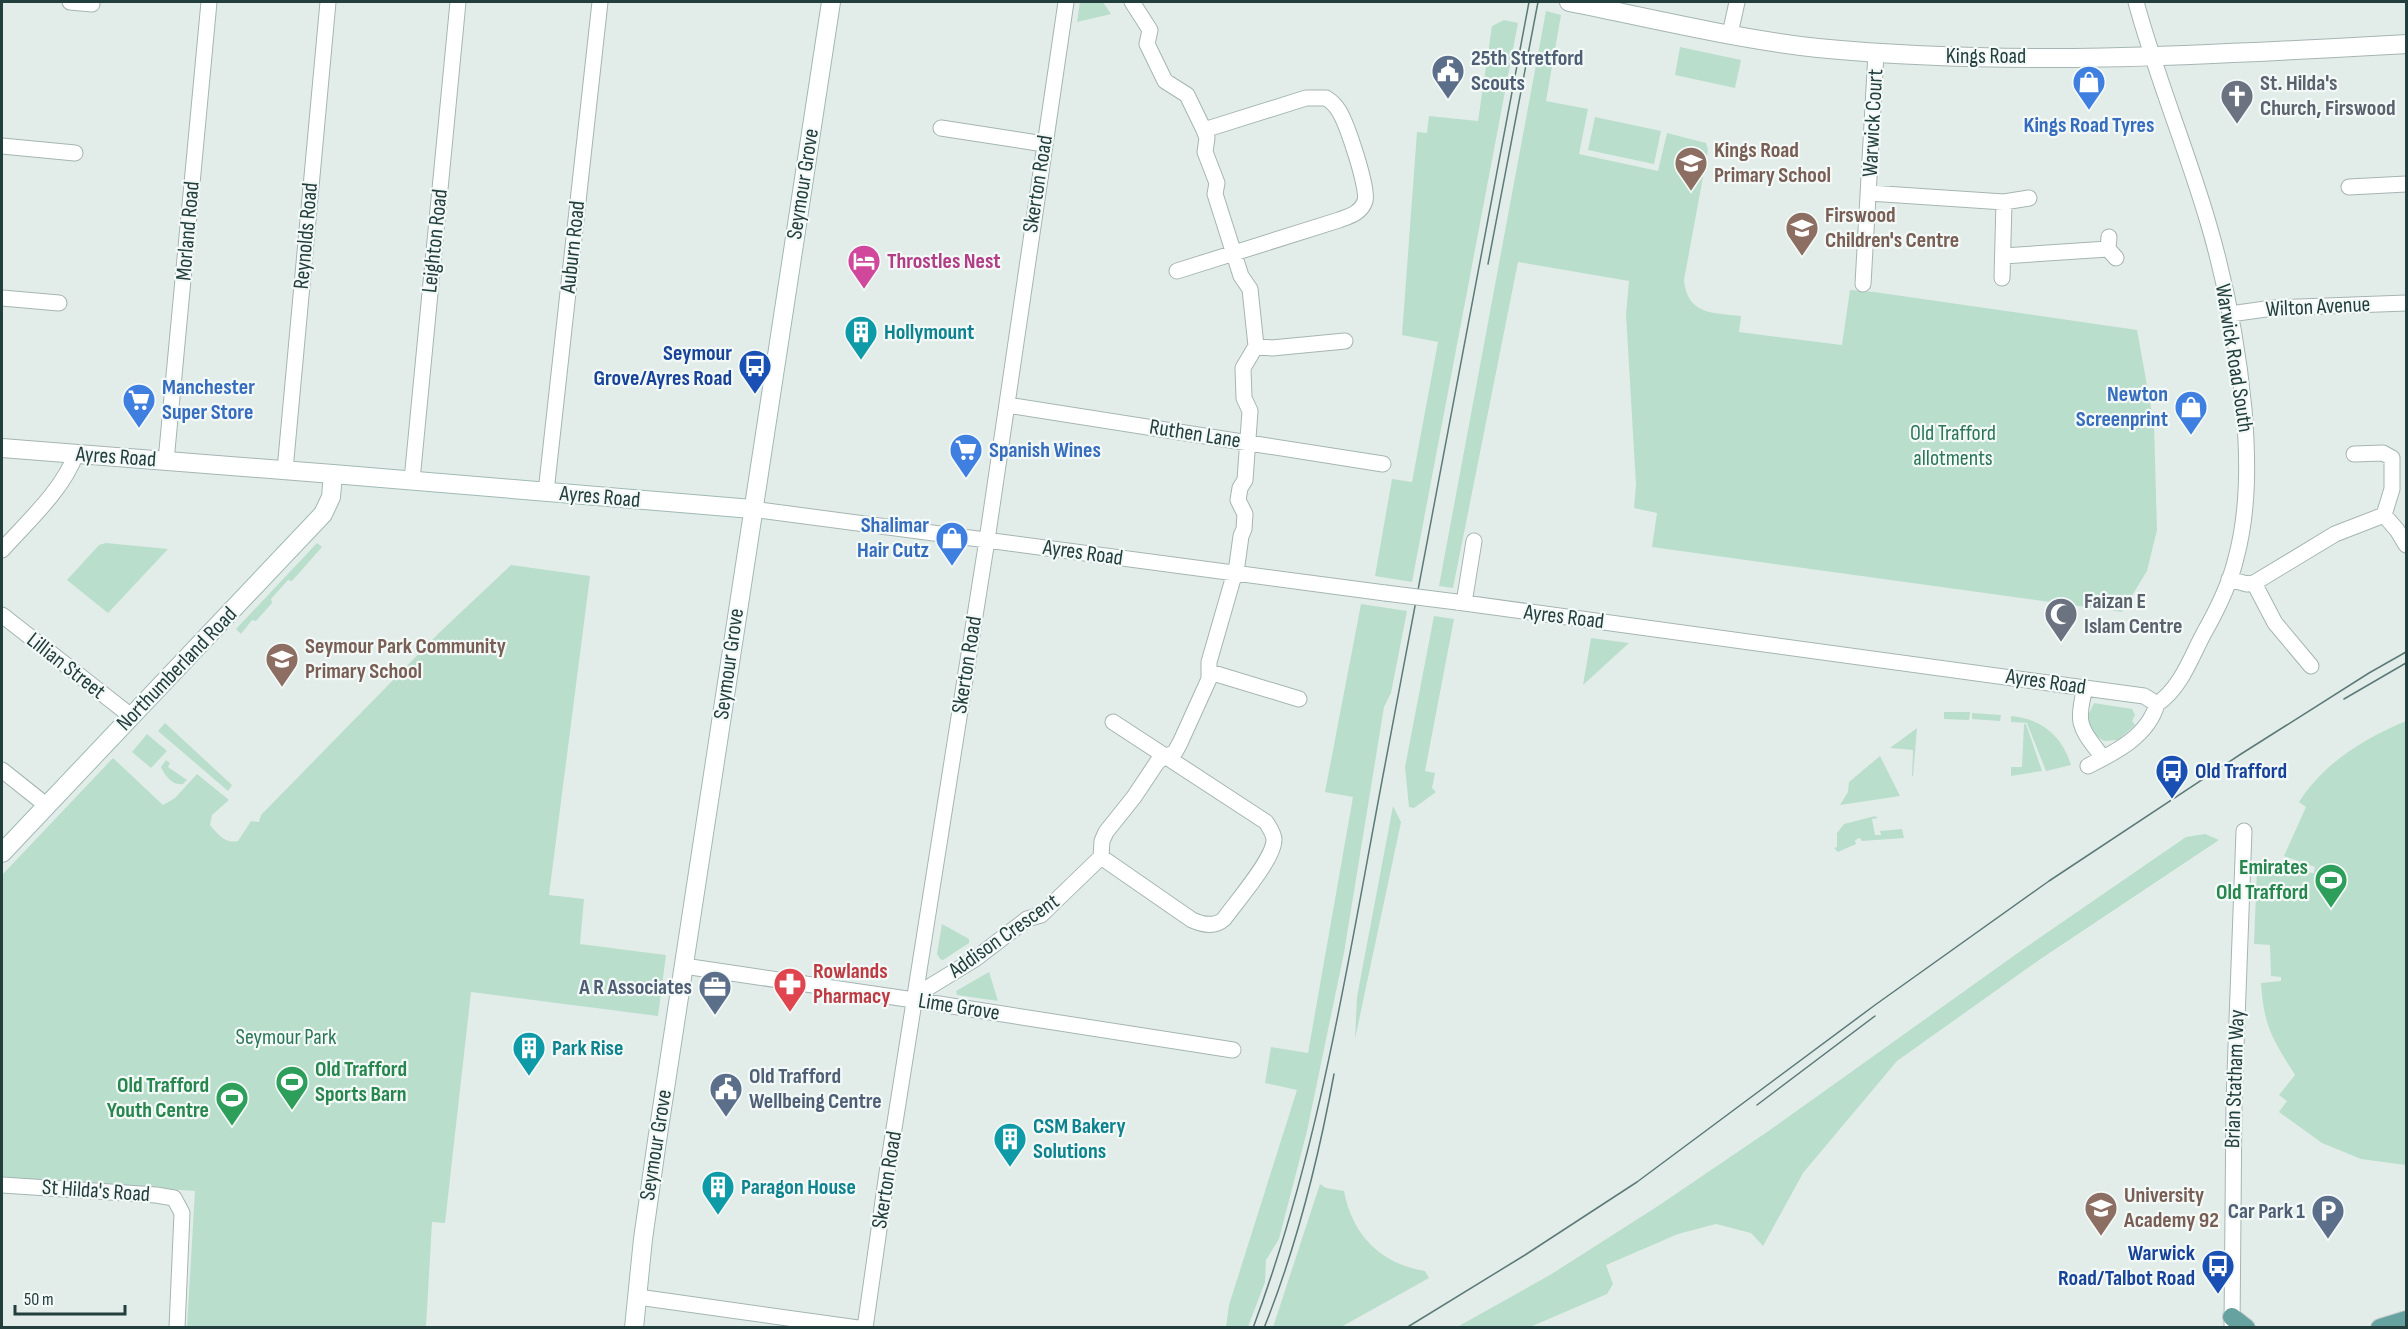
<svg xmlns="http://www.w3.org/2000/svg" width="2408" height="1329" viewBox="0 0 2408 1329" font-family="'Sofia Sans Condensed',sans-serif">
<rect width="100%" height="100%" fill="#e2edea"/>
<path fill="#badecc" d="M1080,2H1103L1111,14L1077,22Z
M1546,11L1561,15L1546,101L1588,109L1579,154L1658,171L1667,133L1706,143L1708,150L1684,280C1687,315 1714,313 1741,316L1739,332L1842,345L1850,290L1874,292L2137,330L2154,424L2157,530L2147,571L2122,612L1652,547L1657,513L1634,508L1636,485L1626,314L1629,281L1518,262L1453,588L1439,586Z
M1504,20L1518,23L1412,582L1375,576L1392,479L1412,482L1438,342L1402,335L1417,132L1427,133L1429,116L1478,121L1492,26Z
M1680,47L1741,60L1735,88L1675,75Z
M1595,117L1661,131L1654,164L1588,150Z
M106,543L168,549L108,613L67,580L99,545Z
M317,543L322,547L292,581L288,580L271,599L272,603L256,621L252,620L241,634L236,629Z
M511,565L590,576L549,895L584,899L580,944L666,955L658,1016L471,992L445,1223L432,1222L426,1327H187L195,1191L2,1177V875L113,758L163,805L175,798L197,774L229,800L212,815L210,825C218,834 225,844 238,841L251,821L259,822L261,815L440,632Z
M1361,604L1407,611L1391,693L1384,707L1344,953L1307,1131L1279,1239L1266,1260L1265,1282L1248,1327H1226L1229,1305L1297,1090L1265,1083L1271,1047L1308,1053L1353,797L1325,792Z
M1434,616L1454,619L1425,771L1435,773L1432,788L1436,792L1414,808L1409,807L1405,767Z
M1591,638L1629,643L1583,685Z
M2094,703L2132,709L2135,715L2132,721L2135,725L2118,740L2104,741L2093,734L2087,718Z
M1944,712H1970L1969,720L1944,719Z
M1972,713L2001,715L2000,721L1972,719Z
M2011,716C2042,719 2062,736 2071,765L2046,771L2027,723L2011,722Z
M2406,721V1165L2361,1159L2322,1143L2279,1112L2287,1101L2279,1095L2295,1075C2272,1038 2264,1027 2261,983L2281,981V977L2271,976L2270,945L2254,944L2257,867L2314,873L2315,867L2284,856L2306,807L2299,802C2324,763 2363,739 2406,721Z
M165,723L232,785L228,791L158,731Z
M2024,724H2026L2042,771L2011,776V767H2022Z
M1917,728L1913,776H1912L1913,750L1890,748Z
M147,734L167,751L151,768L132,752Z
M1880,756L1900,796L1840,805L1848,792L1849,782Z
M166,760L170,763L168,767L187,780L183,784C173,786 165,776 161,767Z
M1393,806L1401,822L1355,1039L1357,997Z
M1875,816L1878,818L1872,819L1875,835H1881L1880,831L1902,829L1904,838L1862,841L1860,838L1855,840L1856,844L1838,852L1834,848L1837,847V833L1844,824Z
M2205,834L2219,840L2039,960L1897,1061L1803,1173L1763,1246L1751,1233L1716,1224L1678,1234L1606,1265L1613,1284L1607,1294L1530,1327H1457L1550,1275L1658,1206L1770,1130L2022,950L2186,837Z
M942,924L969,939V943L943,960L940,959L937,954Z
M989,972L998,1001L957,995L956,991Z
M1320,1184L1326,1188L1344,1191C1352,1235 1381,1264 1425,1271L1429,1278L1341,1327H1273Z"/>
<g fill="none" stroke-linecap="round" stroke-linejoin="round">
<g stroke="#a5b5b3" stroke-width="17">
<path id="minor" d="M70,2L92,4
M2136,2C2156,76 2186,147 2208,222C2226,283 2238,346 2244,409C2248,458 2249,510 2236,558C2230,584 2217,610 2204,633C2191,657 2181,688 2157,704
M1730,34L1737,2
M941,128L1044,144
M2,146L75,153
M2349,187L2406,184
M1869,193L2004,202L2029,198
M2109,237L2108,249L2116,258
M2003,256L2108,249
M1177,271L1339,220C1350,216 1361,213 1365,201C1369,189 1347,124 1339,111C1336,106 1331,101 1326,98H1306L1204,130
M2002,278L2004,202
M1863,284L1876,53
M2,298L59,303
M2230,314L2273,308L2406,303
M1256,346L1272,348L1345,341
M1007,405L1383,464
M166,461L209,2
M285,470L328,2
M412,480L458,2
M546,492L600,2
M752,509L1385,593
M2384,515L2397,530L2406,545
M2,550C28,521 62,491 76,454
M2229,579L2247,584L2254,583L2335,534L2384,515L2392,489V458L2383,453L2354,454
M2254,583L2275,623L2311,666
M1457,602L2085,688L2144,696L2157,704
M1464,603L1474,541
M2,615L131,716
M1210,672L1299,699
M2085,688C2075,726 2081,728 2103,758
M2088,766C2116,752 2148,736 2157,704
M2,770L46,805
M1101,857L1192,920C1203,925 1215,927 1224,919C1236,902 1275,858 1274,839C1273,832 1269,827 1266,822L1113,722
M684,966L907,999L1233,1050
M916,995L975,959L1027,919L1041,915L1101,857L1102,841L1106,832L1134,797L1158,761L1175,752L1180,743L1209,679V662L1237,565L1241,536L1244,529L1245,514L1238,500L1240,488L1245,480L1250,411L1244,398L1243,368L1256,346L1250,289L1241,276L1215,194L1217,183L1205,152L1207,138L1204,130L1187,95L1165,81L1147,44L1150,30L1132,2
M2,1185L156,1195L174,1198L182,1213L177,1328
M638,1297L858,1328
M865,1328L887,1173L987,540L1066,2
M2232,1328L2234,1101L2244,831"/>
</g>
<g stroke="#a5b5b3" stroke-width="20">
<path id="tertiary" d="M1569,2C1651,18 1735,39 1818,48C2014,67 2211,55 2406,44
M2,448L333,474"/>
</g>
<g stroke="#a0b9b5" stroke-width="20">
<path id="secondary" d="M2,853L323,514L331,497L333,474L752,509
M634,1328L643,1239L657,1141L831,2"/>
</g>
<g stroke="#c1c9c9" stroke-width="20">
<path id="primary" d="M2232,1317L2246,1328
M2380,1328L2406,1320"/>
</g>
<use href="#minor" stroke="#fff" stroke-width="15"/>
<use href="#tertiary" stroke="#fff" stroke-width="18"/>
<use href="#secondary" stroke="#fff" stroke-width="18"/>
<use href="#primary" stroke="#66a3a0" stroke-width="18"/>
<path stroke="#5c7a78" stroke-width="1.5" d="M1488,264L1538,2
M2344,699L2406,663
M1757,1105L1875,1016
M1253,1328C1321,1146 1349,954 1385,765C1433,510 1481,256 1529,2
M1264,1328C1297,1246 1318,1161 1334,1074
M1406,1328L1525,1255L1637,1182L1875,1005L2049,881L2241,754L2369,673L2406,652"/>
<g stroke="#a5b5b3" stroke-width="17" stroke-linecap="butt">
<path id="minor-bridge" d="M1385,593L1457,602"/>
</g>
<use href="#minor-bridge" stroke="#fff" stroke-width="15"/>
</g>
<defs>
<g id="civic-pin" transform="scale(1.725)"><path d="M0 17L-7.5 6A9.5 9.5 0 1 1 7.5 6Z" fill="#5c6f8a" stroke="#f3f9f7"/><path d="M-.6-6.5H3V-4.5H.6V-3L4-1V1h2V6H-6V1h2V-1L-.6-3ZM-1.2 2.5V6h2.4V2.5Z" fill="#fff"/></g>
<g id="shop-pin" transform="scale(1.725)"><path d="M0 17L-7.5 6A9.5 9.5 0 1 1 7.5 6Z" fill="#3f7fe0" stroke="#f3f9f7"/><path d="M-5-2.5h2.3a2.7 3.5 0 0 1 5.4 0H5L5.5 6h-11ZM-1.5-2.5h3a1.5 2.3 0 0 0-3 0Z" fill="#fff"/></g>
<g id="church-pin" transform="scale(1.725)"><path d="M0 17L-7.5 6A9.5 9.5 0 1 1 7.5 6Z" fill="#6b7280" stroke="#f3f9f7"/><path d="M-1.2-6h2.4v3.5h3.3v2.4h-3.3V6h-2.4V-.1h-3.3v-2.4h3.3Z" fill="#fff"/></g>
<g id="school-pin" transform="scale(1.725)"><path d="M0 17L-7.5 6A9.5 9.5 0 1 1 7.5 6Z" fill="#8d6e63" stroke="#f3f9f7"/><path d="M0-5L7-2L0 1L-7-2ZM-4 1L0 2.5L4 1V4Q0 6-4 4Z" fill="#fff"/></g>
<g id="hotel-pin" transform="scale(1.725)"><path d="M0 17L-7.5 6A9.5 9.5 0 1 1 7.5 6Z" fill="#d1479c" stroke="#f3f9f7"/><path d="M-6-4.5h1.5V1H6V5H4.5V3h-9V5H-6ZM-4 0a1.8 1.8 0 1 1 3.6 0ZM.5 0V-2.5h3Q6-2.5 6 0Z" fill="#fff"/></g>
<g id="building-pin" transform="scale(1.725)"><path d="M0 17L-7.5 6A9.5 9.5 0 1 1 7.5 6Z" fill="#0f9aa8" stroke="#f3f9f7"/><path d="M-4-6H4V6H1V3H-1V6H-4ZM-2.5-4.3h1.7v1.8h-1.7ZM.8-4.3h1.7v1.8H.8ZM-2.5-1h1.7V.8h-1.7ZM.8-1h1.7V.8H.8Z" fill="#fff"/></g>
<g id="bus-pin" transform="scale(1.725)"><path d="M0 17L-7.5 6A9.5 9.5 0 1 1 7.5 6Z" fill="#1a4fb4" stroke="#f3f9f7"/><path d="M-5-6H5V4H4V6H2V4H-2V6H-4V4H-5ZM-3.5-4V0h7V-4ZM-3.5 1.2v1.5H-2V1.2ZM2 1.2v1.5H3.5V1.2Z" fill="#fff"/></g>
<g id="supermarket-pin" transform="scale(1.725)"><path d="M0 17L-7.5 6A9.5 9.5 0 1 1 7.5 6Z" fill="#3f7fe0" stroke="#f3f9f7"/><path d="M-6-5.5h2.5l.6 2H6L4.5 2H-2.5L-4.4-4H-6ZM-1.5 3.2a1.3 1.3 0 1 0 .1 0ZM3 3.2a1.3 1.3 0 1 0 .1 0Z" fill="#fff"/></g>
<g id="mosque-pin" transform="scale(1.725)"><path d="M0 17L-7.5 6A9.5 9.5 0 1 1 7.5 6Z" fill="#6b7280" stroke="#f3f9f7"/><path d="M3.5-4.9A6 6 0 1 0 3.5 4.9A5 5 0 1 1 3.5-4.9Z" fill="#fff"/></g>
<g id="stadium-pin" transform="scale(1.725)"><path d="M0 17L-7.5 6A9.5 9.5 0 1 1 7.5 6Z" fill="#2e9e5b" stroke="#f3f9f7"/><path d="M0-5a6.5 5 0 1 0 0 10a6.5 5 0 1 0 0-10ZM-3.5-1.8h7v3.6h-7Z" fill="#fff"/></g>
<g id="pharmacy-pin" transform="scale(1.725)"><path d="M0 17L-7.5 6A9.5 9.5 0 1 1 7.5 6Z" fill="#e0444e" stroke="#f3f9f7"/><path d="M-2-6h4v4h4v4h-4v4h-4v-4h-4v-4h4Z" fill="#fff"/></g>
<g id="office-pin" transform="scale(1.725)"><path d="M0 17L-7.5 6A9.5 9.5 0 1 1 7.5 6Z" fill="#5c6f8a" stroke="#f3f9f7"/><path d="M-6-3h4V-5.5h4V-3h4V5H-6ZM-1-4.5V-3h2v-1.5ZM-6 0V1H6V0Z" fill="#fff"/></g>
<g id="university-pin" transform="scale(1.725)"><path d="M0 17L-7.5 6A9.5 9.5 0 1 1 7.5 6Z" fill="#8d6e63" stroke="#f3f9f7"/><path d="M0-5L7-2L0 1L-7-2ZM-4 1L0 2.5L4 1V4Q0 6-4 4Z" fill="#fff"/></g>
<g id="parking-pin" transform="scale(1.725)"><path d="M0 17L-7.5 6A9.5 9.5 0 1 1 7.5 6Z" fill="#5c6f8a" stroke="#f3f9f7"/><path d="M-3.5-5.5H1a3.5 3.5 0 0 1 0 7H-1V5.5H-3.5ZM-1-3.4V-.6H.8a1.4 1.4 0 0 0 0-2.8Z" fill="#fff"/></g>
</defs>
<g fill-rule="evenodd">
<use href="#civic-pin" x="1448" y="71"/>
<use href="#shop-pin" x="2089" y="82"/>
<use href="#church-pin" x="2237" y="96"/>
<use href="#school-pin" x="1691" y="163"/>
<use href="#school-pin" x="1802" y="228"/>
<use href="#hotel-pin" x="864" y="261"/>
<use href="#building-pin" x="861" y="332"/>
<use href="#bus-pin" x="755" y="366"/>
<use href="#supermarket-pin" x="139" y="400"/>
<use href="#shop-pin" x="2191" y="407"/>
<use href="#supermarket-pin" x="966" y="450"/>
<use href="#shop-pin" x="952" y="538"/>
<use href="#mosque-pin" x="2061" y="614"/>
<use href="#school-pin" x="282" y="659"/>
<use href="#bus-pin" x="2172" y="771"/>
<use href="#stadium-pin" x="2331" y="880"/>
<use href="#pharmacy-pin" x="790" y="984"/>
<use href="#office-pin" x="715" y="987"/>
<use href="#building-pin" x="529" y="1048"/>
<use href="#stadium-pin" x="292" y="1082"/>
<use href="#civic-pin" x="726" y="1089"/>
<use href="#stadium-pin" x="232" y="1098"/>
<use href="#building-pin" x="1010" y="1139"/>
<use href="#building-pin" x="718" y="1187"/>
<use href="#university-pin" x="2101" y="1208"/>
<use href="#parking-pin" x="2328" y="1211"/>
<use href="#bus-pin" x="2218" y="1266"/>
</g>
<g text-anchor="middle" dominant-baseline="central" stroke-width="4.5" stroke-linejoin="round" paint-order="stroke">
<g font-size="22" fill="#223e3d" stroke="#f3f9f7">
<text x="1986" y="56">Kings Road</text>
<text transform="translate(1873 123) rotate(-87)">Warwick Court</text>
<text transform="translate(803 184) rotate(-81)">Seymour Grove</text>
<text transform="translate(1038 184) rotate(-81)">Skerton Road</text>
<text transform="translate(188 231) rotate(-85)">Morland Road</text>
<text transform="translate(306 236) rotate(-85)">Reynolds Road</text>
<text transform="translate(435 241) rotate(-84)">Leighton Road</text>
<text transform="translate(573 247) rotate(-84)">Auburn Road</text>
<text transform="translate(2318 307) rotate(-3)">Wilton Avenue</text>
<text transform="translate(2234 358) rotate(81)">Warwick Road South</text>
<text transform="translate(1195 434) rotate(9)">Ruthen Lane</text>
<text transform="translate(116 457) rotate(4)">Ayres Road</text>
<text transform="translate(600 497) rotate(5)">Ayres Road</text>
<text transform="translate(1083 553) rotate(8)">Ayres Road</text>
<text transform="translate(1564 617) rotate(7)">Ayres Road</text>
<text transform="translate(729 664) rotate(-82)">Seymour Grove</text>
<text transform="translate(967 665) rotate(-81)">Skerton Road</text>
<text transform="translate(66 666) rotate(38)">Lillian Street</text>
<text transform="translate(177 669) rotate(-46)">Northumberland Road</text>
<text transform="translate(2046 682) rotate(8)">Ayres Road</text>
<text transform="translate(1004 936) rotate(-35)">Addison Crescent</text>
<text transform="translate(959 1007) rotate(9)">Lime Grove</text>
<text transform="translate(2235 1079) rotate(-88)">Brian Statham Way</text>
<text transform="translate(656 1145) rotate(-81)">Seymour Grove</text>
<text transform="translate(887 1180) rotate(-81)">Skerton Road</text>
<text transform="translate(96 1191) rotate(4)">St Hilda's Road</text>
</g>
<g font-size="22" font-weight="bold" fill="#4e5e75" stroke="#f3f9f7" text-anchor="start">
<text x="1471" y="58">25th Stretford<tspan x="1471" dy="25">Scouts</tspan></text>
<text x="692" y="987" text-anchor="end">A R Associates</text>
<text x="749" y="1076">Old Trafford<tspan x="749" dy="25">Wellbeing Centre</tspan></text>
<text x="2305" y="1211" text-anchor="end">Car Park 1</text>
</g>
<g font-size="22" font-weight="bold" fill="#5b616d" stroke="#f3f9f7" text-anchor="start">
<text x="2260" y="83">St. Hilda's<tspan x="2260" dy="25">Church, Firswood</tspan></text>
<text x="2084" y="601">Faizan E<tspan x="2084" dy="25">Islam Centre</tspan></text>
</g>
<g font-size="22" font-weight="bold" fill="#366cbe" stroke="#f3f9f7" text-anchor="start">
<text x="2089" y="125" text-anchor="middle">Kings Road Tyres</text>
<text x="162" y="387">Manchester<tspan x="162" dy="25">Super Store</tspan></text>
<text x="2168" y="394" text-anchor="end">Newton<tspan x="2168" dy="25">Screenprint</tspan></text>
<text x="989" y="450">Spanish Wines</text>
<text x="929" y="525" text-anchor="end">Shalimar<tspan x="929" dy="25">Hair Cutz</tspan></text>
</g>
<g font-size="22" font-weight="bold" fill="#785e54" stroke="#f3f9f7" text-anchor="start">
<text x="1714" y="150">Kings Road<tspan x="1714" dy="25">Primary School</tspan></text>
<text x="1825" y="215">Firswood<tspan x="1825" dy="25">Children's Centre</tspan></text>
<text x="305" y="646">Seymour Park Community<tspan x="305" dy="25">Primary School</tspan></text>
<text x="2124" y="1195">University<tspan x="2124" dy="25">Academy 92</tspan></text>
</g>
<g font-size="22" font-weight="bold" fill="#b23c85" stroke="#f3f9f7" text-anchor="start">
<text x="887" y="261">Throstles Nest</text>
</g>
<g font-size="22" font-weight="bold" fill="#0d838f" stroke="#f3f9f7" text-anchor="start">
<text x="884" y="332">Hollymount</text>
<text x="552" y="1048">Park Rise</text>
<text x="1033" y="1126">CSM Bakery<tspan x="1033" dy="25">Solutions</tspan></text>
<text x="741" y="1187">Paragon House</text>
</g>
<g font-size="22" font-weight="bold" fill="#164399" stroke="#f3f9f7" text-anchor="end">
<text x="732" y="353">Seymour<tspan x="732" dy="25">Grove/Ayres Road</tspan></text>
<text x="2195" y="771" text-anchor="start">Old Trafford</text>
<text x="2195" y="1253">Warwick<tspan x="2195" dy="25">Road/Talbot Road</tspan></text>
</g>
<g font-size="22" fill="#2b7658" stroke="#f3f9f7">
<text x="1953" y="433">Old Trafford<tspan x="1953" dy="25">allotments</tspan></text>
<text x="286" y="1037">Seymour Park</text>
</g>
<g font-size="22" font-weight="bold" fill="#27864d" stroke="#f3f9f7" text-anchor="end">
<text x="2308" y="867">Emirates<tspan x="2308" dy="25">Old Trafford</tspan></text>
<text x="315" y="1069" text-anchor="start">Old Trafford<tspan x="315" dy="25">Sports Barn</tspan></text>
<text x="209" y="1085">Old Trafford<tspan x="209" dy="25">Youth Centre</tspan></text>
</g>
<g font-size="22" font-weight="bold" fill="#be3a42" stroke="#f3f9f7" text-anchor="start">
<text x="813" y="971">Rowlands<tspan x="813" dy="25">Pharmacy</tspan></text>
</g>
</g>
<rect width="2408" height="1329" fill="none" stroke="#223e3d" stroke-width="6"/>
<path d="M15 1305v9h110v-9" fill="none" stroke="#223e3d" stroke-width="3"/>
<text x="24" y="1305" font-size="18" fill="#223e3d" stroke="#f3f9f7" stroke-width="4.5" paint-order="stroke">50 m</text>
</svg>
